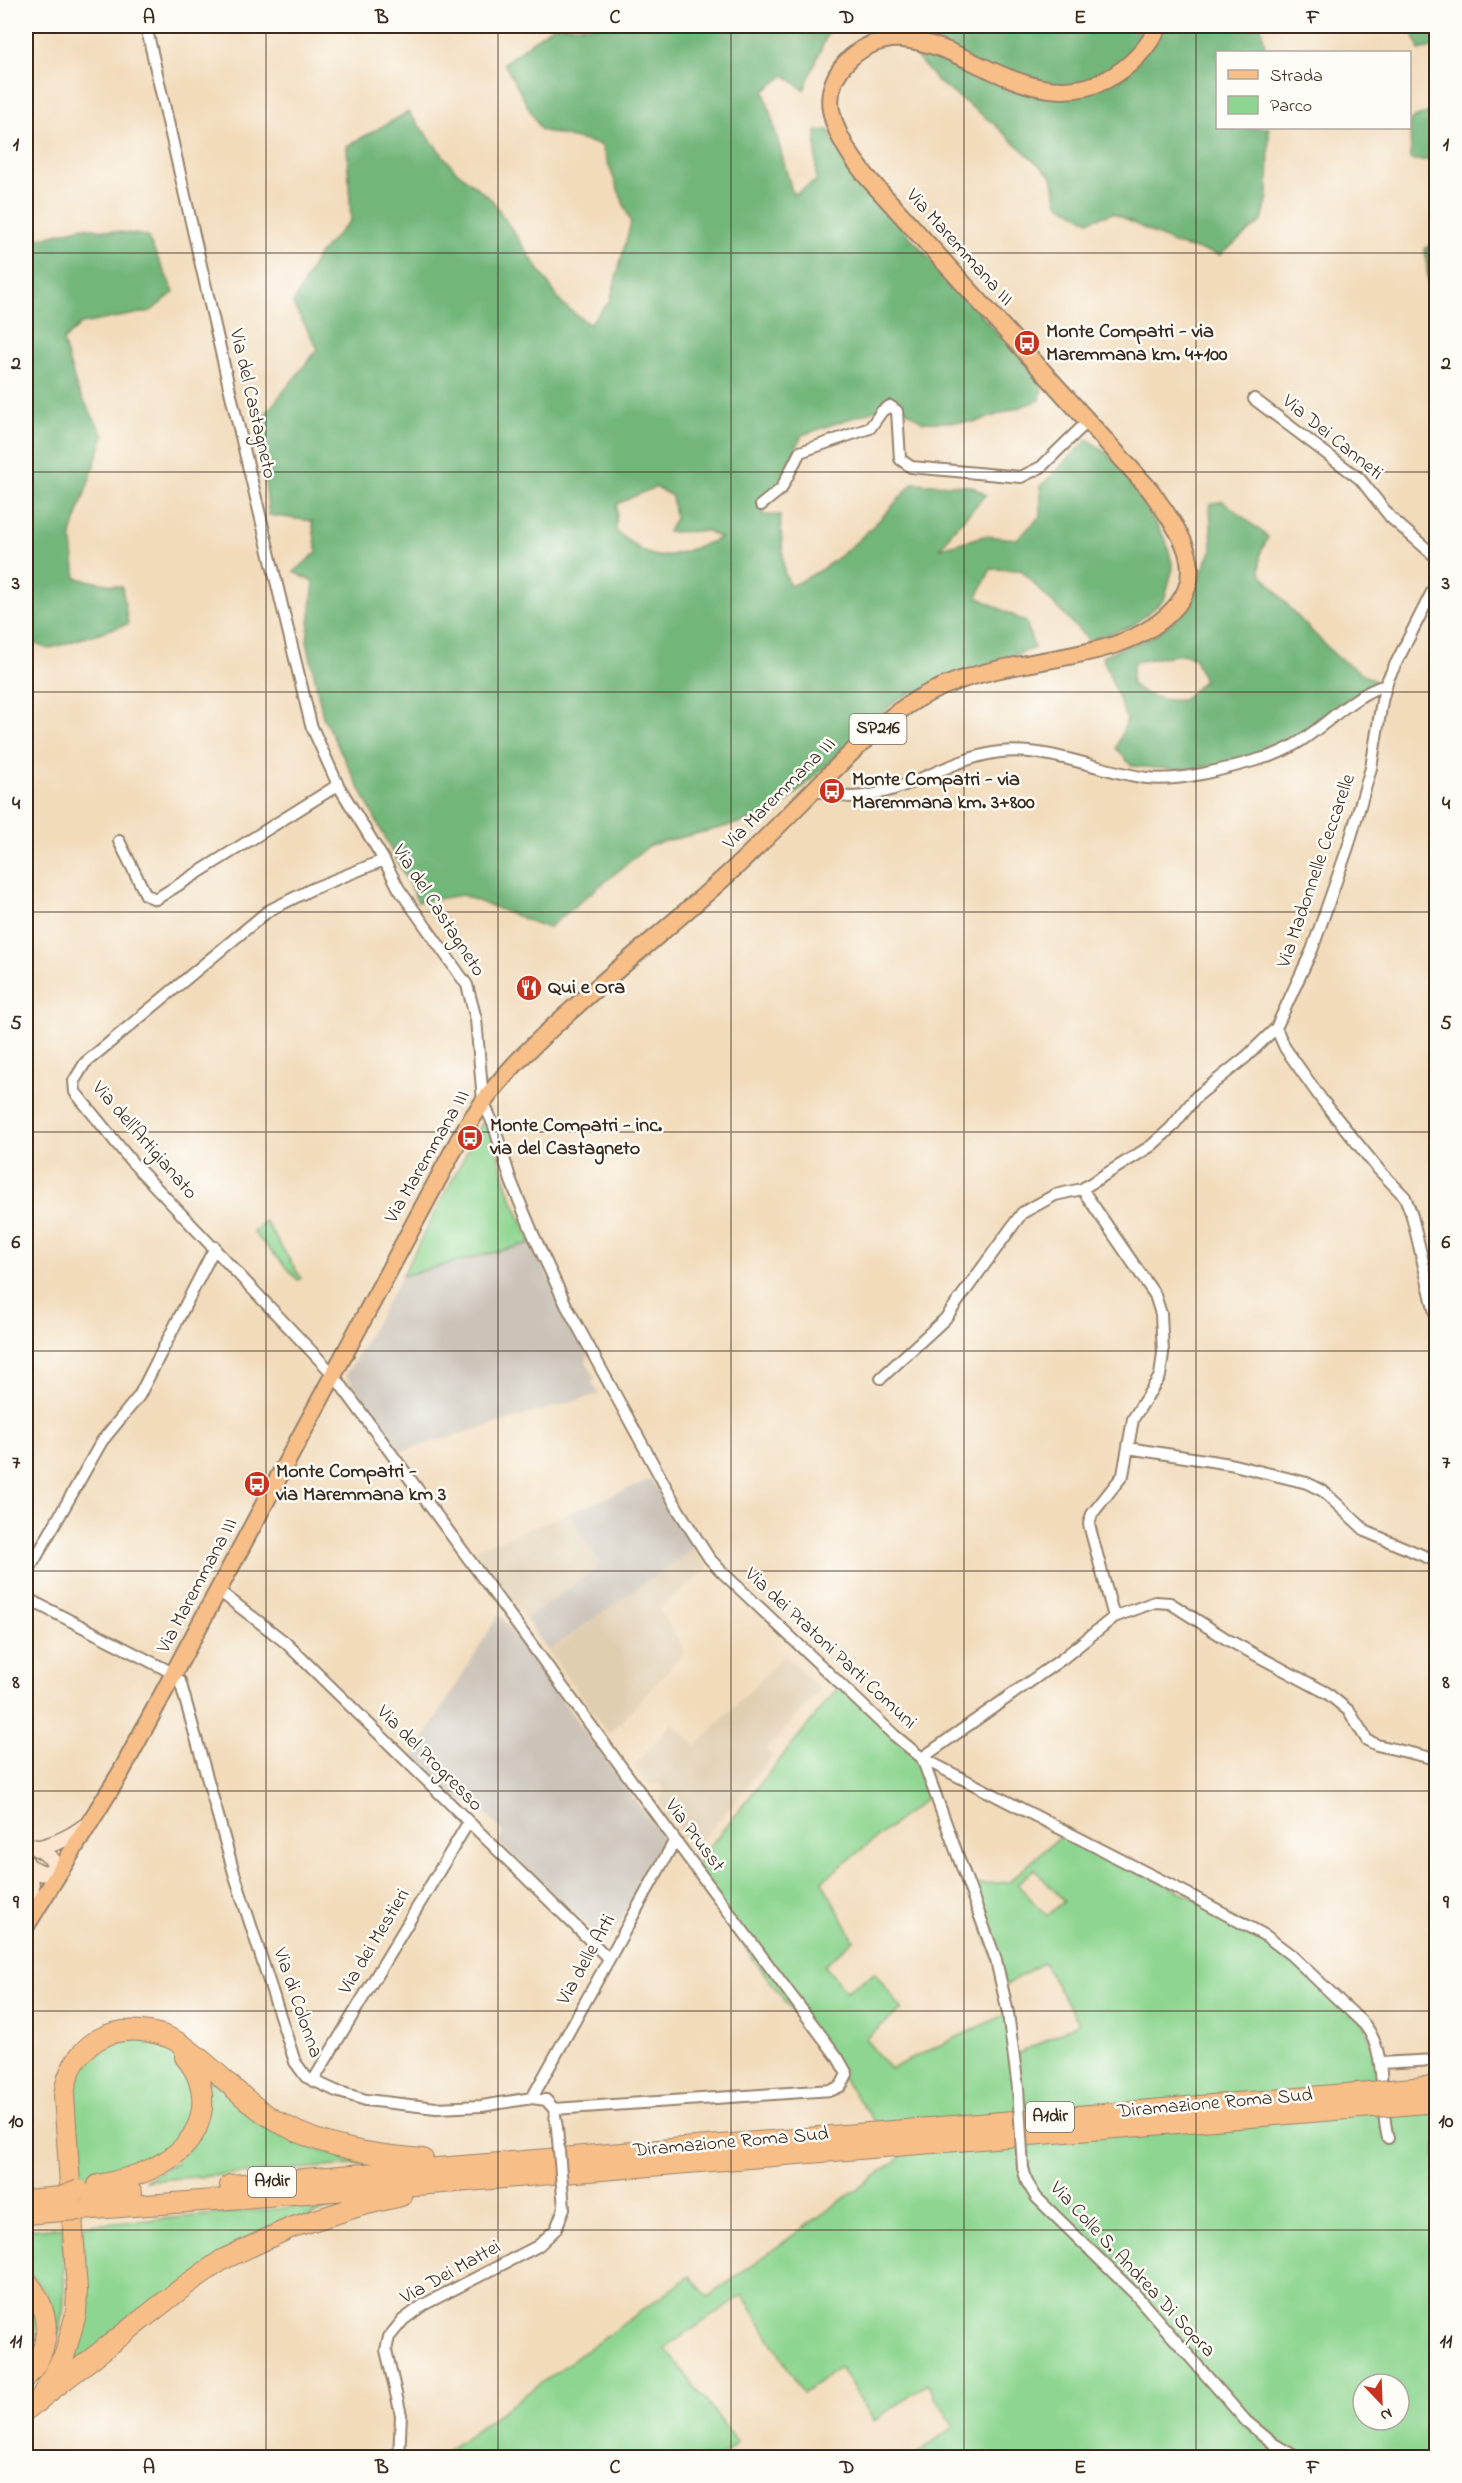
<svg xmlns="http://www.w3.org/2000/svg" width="1462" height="2483" viewBox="0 0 1462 2483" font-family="'Indie Flower',sans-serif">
<rect width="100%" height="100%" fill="#fdfcf7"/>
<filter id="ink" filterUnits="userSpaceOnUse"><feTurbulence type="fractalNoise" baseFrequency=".0167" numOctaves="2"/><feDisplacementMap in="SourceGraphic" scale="12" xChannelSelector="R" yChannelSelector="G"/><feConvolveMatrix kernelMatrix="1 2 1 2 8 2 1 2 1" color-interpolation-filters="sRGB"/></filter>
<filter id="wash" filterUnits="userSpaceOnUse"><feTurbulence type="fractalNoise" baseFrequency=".008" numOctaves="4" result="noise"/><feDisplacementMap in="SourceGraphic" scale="24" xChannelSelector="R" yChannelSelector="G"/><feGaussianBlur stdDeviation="1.35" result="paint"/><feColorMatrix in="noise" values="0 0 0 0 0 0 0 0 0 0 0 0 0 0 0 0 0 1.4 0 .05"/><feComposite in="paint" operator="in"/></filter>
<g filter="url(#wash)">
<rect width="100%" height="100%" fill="#f2dbbb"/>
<path fill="#e0ceb1" d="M569,1513L599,1562L596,1569L525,1619L473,1550Z
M694,1548L708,1569L659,1609L685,1652L609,1734L548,1651Z
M784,1655L820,1690L766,1750L772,1757L694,1850L659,1802L664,1790L659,1784H649L634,1766L672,1723L696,1746Z"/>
<path fill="#cbc3b8" d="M531,1243L588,1355L586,1362L596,1380L592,1382L599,1394L401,1451L346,1375L402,1276Z
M652,1479L655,1487L658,1486L694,1548L548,1651L525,1619L596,1569L599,1562L569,1513Z
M499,1614L664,1840L663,1847L611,1937L598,1936L499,1843L504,1833L469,1796L463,1805L413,1757Z"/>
<path fill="#8dd590" stroke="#648057" stroke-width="1.5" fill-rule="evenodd" d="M482,1123L489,1126L510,1194L531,1243L402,1276Z
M265,1221L301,1278L298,1280L253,1232Z
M841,1684L922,1758L934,1792L822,1881L854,1940L824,1965L846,1991L875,1973L902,2009L865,2039L890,2069L1008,2013L1014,2056L1079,2023L1043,1962L1003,1987L969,1885L1009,1882L1065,1832L1266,1936L1364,2024L1390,2090L1436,2086V2457H913L954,2426L927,2384L874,2421L840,2367L803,2393L743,2295L665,2348L737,2442L722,2457L437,2458L690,2276L708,2297L901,2157L689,1872ZM1034,1869L1064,1901L1047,1916L1017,1884ZM1363,2384H1399V2420H1363Z
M123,2040H148L172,2052L189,2071L196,2110L173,2152L103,2182L77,2184L72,2091L81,2068L98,2050L109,2044Z
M211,2080L313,2148L359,2161L361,2164L144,2181L178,2161L206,2083Z
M343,2203L288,2225L66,2375C88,2319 91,2285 81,2226Z
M64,2227C60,2270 73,2315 50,2355L56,2333V2321L48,2295L26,2268V2230Z
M26,2292C39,2318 40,2336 26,2362Z"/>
<path fill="#72b67a" stroke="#56704c" stroke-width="1.5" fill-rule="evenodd" d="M553,26H827L829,30L804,90L785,75L764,91L793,195L816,181V131L829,130L842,162L1043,383L1040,400L976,422H923L895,403L802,435L775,495L762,515H780L784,571L790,586C837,567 880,521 913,483L971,486L986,495L953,530L941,548L984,536L1017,539L1041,516V486L1088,439L1116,461L1166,540L1173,568L1164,600L1132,626L1089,641L1021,570L991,569L977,597L1026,622L1034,648L899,698L788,801L752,820L650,845L548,928L462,895L418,902L323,717L307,641L314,582L294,572L317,552L312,521L269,515L258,423L318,349L293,304L318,255L351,220L347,146L408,112L454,169L492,200L562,304L589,324L610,301L631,223L601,145L541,130L504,63ZM655,487L672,496L675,518L668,532L708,531L720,538C709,543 668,559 657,556C641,553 628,540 616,531L617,504Z
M890,26H1261L1266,52H1218V128H1269L1268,197L1262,221L1220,255L1175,244L1113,213L1089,221L1058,203L1052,177L994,124L937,81Z
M1411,26H1436V46L1419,50Z
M1436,109V160H1411L1410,120Z
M83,227L147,236L174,292L151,311L81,324L63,341L77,389L104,436L71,534L76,578L122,587L128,624L48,649L26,640V242Z
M1436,243V323L1432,320L1425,248Z
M1223,501L1268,537L1260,554V572L1296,615L1338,658L1376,682L1346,707L1294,743L1247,760L1185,770L1132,766L1116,748L1127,720L1102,656L1153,636L1177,618L1191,595L1212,549L1210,504ZM1182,654L1194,657L1204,680L1183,700C1162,701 1146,697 1131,683L1134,662Z"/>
</g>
<g filter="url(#ink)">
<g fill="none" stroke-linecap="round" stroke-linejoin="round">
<g stroke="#96826c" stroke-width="14">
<path id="street" d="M146,26L229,387L311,725L338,785L384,860L399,889L467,985L476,1019L483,1101L494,1126L511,1181L533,1234L566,1305L679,1511L709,1558L721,1571L894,1735L922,1758L1188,1894L1266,1936L1291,1955L1364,2024C1389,2054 1378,2101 1388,2138
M1254,399L1360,479L1391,518L1436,557
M761,505L781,489L800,452L870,428L882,411L890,406L897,411L900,459L911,467L1021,477L1041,467L1088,421
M813,790C826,793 839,797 853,797C905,795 949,758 1000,752C1051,747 1098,771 1147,778C1183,782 1232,767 1267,757C1315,743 1343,697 1386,685
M119,841L146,895L156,899L338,785
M384,860L312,889L268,911L85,1063L74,1081L75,1092L131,1161L333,1374L675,1840L838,2058L847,2074L841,2086L832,2090L554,2109
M1276,1028L1285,1048L1322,1100L1379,1170L1405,1197L1412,1216L1436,1317
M881,1378L945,1319L1022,1213L1055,1195L1082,1189L1151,1146L1171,1128L1196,1097L1246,1057L1276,1028L1312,950L1348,847L1371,768L1382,701L1388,679L1436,584
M1128,1448L1230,1464L1307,1483L1323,1491L1367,1532L1436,1561
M26,1575L102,1441L139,1396L215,1247
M219,1591L285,1642L608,1958
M26,1598L165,1669L180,1681L234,1873L295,2062L306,2077L336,2091L366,2100L436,2108L482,2106L532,2098L546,2100L554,2109L557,2128
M1114,1617L1155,1602L1170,1603L1228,1640L1327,1693L1349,1711L1367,1740L1377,1745L1436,1759
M922,1758L1062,1659L1114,1617L1091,1532L1089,1524L1092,1514L1123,1475L1133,1419L1160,1376L1163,1353L1161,1314L1155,1295L1082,1189
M922,1758L996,1960L1008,2013L1018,2088
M1380,2063L1436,2060
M313,2081L468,1823
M532,2098L675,1840
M1023,2168L1027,2182L1036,2197L1135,2294L1246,2421L1274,2444L1298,2458
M399,2458L401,2415L386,2350L389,2337L403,2320L423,2305L538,2246L556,2229L564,2208"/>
</g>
<g stroke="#96826c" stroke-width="18">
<path id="secondary" d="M26,1844C40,1849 55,1856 58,1872L42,1873L28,1866
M36,1848C56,1845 72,1836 88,1824
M26,1862C35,1882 31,1901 27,1921"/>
</g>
<g stroke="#96826c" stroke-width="20">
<path id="primary" d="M26,1926L121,1772L461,1136C491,1084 531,1046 575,1007C629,958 687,913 740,863C777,828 812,791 848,756C871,734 894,712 921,697C952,680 986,671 1021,665C1074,654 1141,650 1178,604C1209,564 1173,524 1151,491L867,177C851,157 836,136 831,110C824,70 865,36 902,39C969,44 1032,116 1106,80C1129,68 1147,49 1159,26"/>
</g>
<g stroke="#96826c" stroke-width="22">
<path id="highway" d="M1390,2090L1436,2086
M1391,2106L1436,2102
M98,2185C140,2177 196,2159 202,2108C204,2088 197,2071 185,2057
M230,2185L1370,2092
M79,2196L132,2193
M26,2200L61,2197
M80,2210L456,2182L1372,2107
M26,2214L62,2211
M26,2280C51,2311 54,2346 26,2377
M38,2402L65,2354L76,2314L77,2290L64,2095C67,2072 78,2051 99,2039C121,2026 155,2029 178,2042C214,2065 242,2103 282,2124C324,2148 375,2155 423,2159
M26,2410L186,2285L222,2260L290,2228L363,2205L401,2196"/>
</g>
<use href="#street" stroke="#fff" stroke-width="10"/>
<use href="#secondary" stroke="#fce5cf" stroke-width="15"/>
<use href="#primary" stroke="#f7be87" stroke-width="16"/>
<use href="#highway" stroke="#f7be87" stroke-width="20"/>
<g stroke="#96826c" stroke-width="14" stroke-linecap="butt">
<path id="street-bridge" d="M1018,2088L1023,2168
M557,2128L564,2208"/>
</g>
<g stroke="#96826c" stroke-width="22" stroke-linecap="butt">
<path id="highway-bridge" d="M1370,2092L1390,2090
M1372,2107L1391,2106
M61,2197L79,2190
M62,2211L80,2210"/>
</g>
<use href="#street-bridge" stroke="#fff" stroke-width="10"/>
<use href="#highway-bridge" stroke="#f7be87" stroke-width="20"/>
</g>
</g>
<path fill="none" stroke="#3b2a1e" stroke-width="1.5" stroke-opacity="0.55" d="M266,26V2458M498,26V2458M731,26V2458M964,26V2458M1196,26V2458M26,253H1436M26,472H1436M26,692H1436M26,912H1436M26,1132H1436M26,1351H1436M26,1571H1436M26,1791H1436M26,2011H1436M26,2230H1436"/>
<defs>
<g id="bus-disc" transform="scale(1.35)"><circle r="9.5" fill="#c8321e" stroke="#fdfcf7"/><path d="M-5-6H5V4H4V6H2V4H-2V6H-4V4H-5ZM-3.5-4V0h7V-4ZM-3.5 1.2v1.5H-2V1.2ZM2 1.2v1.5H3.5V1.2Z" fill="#fff"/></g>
<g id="restaurant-disc" transform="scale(1.35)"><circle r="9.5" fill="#c8321e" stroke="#fdfcf7"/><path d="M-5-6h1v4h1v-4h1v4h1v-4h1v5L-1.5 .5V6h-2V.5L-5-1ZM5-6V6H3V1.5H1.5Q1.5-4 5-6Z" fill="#fff"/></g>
</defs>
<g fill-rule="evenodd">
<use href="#bus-disc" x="1027" y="343"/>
<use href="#bus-disc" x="832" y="791"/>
<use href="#restaurant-disc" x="529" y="988"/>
<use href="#bus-disc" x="470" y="1138"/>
<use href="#bus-disc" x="257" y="1484"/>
</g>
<g text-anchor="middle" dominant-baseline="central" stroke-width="5" stroke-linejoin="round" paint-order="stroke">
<g fill="#fdfcf7" stroke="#75695f" stroke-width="1.5">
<rect x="849.5" y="714" width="57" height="30" rx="4.5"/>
<rect x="1026" y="2102" width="48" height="30" rx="4.5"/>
<rect x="248" y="2167" width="48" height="30" rx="4.5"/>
</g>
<g font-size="18" font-weight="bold" fill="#3b2a1e">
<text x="878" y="729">SP216</text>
<text x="1050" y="2117">A1dir</text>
<text x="272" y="2182">A1dir</text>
</g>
<g font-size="20" fill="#3b2a1e" stroke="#fdfcf7">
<text transform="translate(959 248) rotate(48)">Via Maremmana III</text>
<text transform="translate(252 404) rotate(77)">Via del Castagneto</text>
<text transform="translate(1332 438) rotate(39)">Via Dei Canneti</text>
<text transform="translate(780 794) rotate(-45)">Via Maremmana III</text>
<text transform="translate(1317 871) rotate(-71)">Via Madonnelle Ceccarelle</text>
<text transform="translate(438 911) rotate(57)">Via del Castagneto</text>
<text transform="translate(144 1141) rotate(49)">Via dell'Artigianato</text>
<text transform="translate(428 1157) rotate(-60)">Via Maremmana III</text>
<text transform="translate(198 1586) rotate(-62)">Via Maremmana III</text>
<text transform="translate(830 1649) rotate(43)">Via dei Pratoni Parti Comuni</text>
<text transform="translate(429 1759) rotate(45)">Via del Progresso</text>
<text transform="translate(694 1836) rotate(53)">Via Prusst</text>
<text transform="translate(375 1942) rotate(-59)">Via dei Mestieri</text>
<text transform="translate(587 1960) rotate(-61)">Via delle Arti</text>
<text transform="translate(297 2003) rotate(71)">Via di Colonna</text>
<text transform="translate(1215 2104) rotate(-5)">Diramazione Roma Sud</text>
<text transform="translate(731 2143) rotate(-5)">Diramazione Roma Sud</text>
<text transform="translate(1132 2270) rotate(47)">Via Colle S. Andrea Di Sopra</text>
<text transform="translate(451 2273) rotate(-29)">Via Dei Mattei</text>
</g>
<g font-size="20" font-weight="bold" fill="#3b2a1e" stroke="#fdfcf7" text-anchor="start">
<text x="1046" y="332">Monte Compatri - via<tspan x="1046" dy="23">Maremmana km. 4+100</tspan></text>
<text x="852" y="780">Monte Compatri - via<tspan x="852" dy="23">Maremmana km. 3+800</tspan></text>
<text x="548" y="988">Qui e Ora</text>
<text x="490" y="1126">Monte Compatri - inc.<tspan x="490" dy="23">via del Castagneto</tspan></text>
<text x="276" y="1472">Monte Compatri -<tspan x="276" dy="23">via Maremmana km 3</tspan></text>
</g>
</g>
<rect width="1462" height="2483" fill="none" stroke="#fdfcf7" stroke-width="66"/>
<rect x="1216" y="51" width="195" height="78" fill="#fdfcf7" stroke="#afa8a0" stroke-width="1.5"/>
<rect x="1228" y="70" width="30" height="9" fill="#f7be87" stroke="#afa8a0" stroke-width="1.5"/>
<text x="1270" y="81" font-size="18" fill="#3b2a1e">Strada</text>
<rect x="1228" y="96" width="30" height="18" fill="#8dd590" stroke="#afa8a0" stroke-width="1.5"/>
<text x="1270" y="111" font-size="18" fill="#3b2a1e">Parco</text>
<g transform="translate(1381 2402) rotate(157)"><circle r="28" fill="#fdfcf7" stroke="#afa8a0" stroke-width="1.5"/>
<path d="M0-4.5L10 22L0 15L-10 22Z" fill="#c8321e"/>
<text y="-9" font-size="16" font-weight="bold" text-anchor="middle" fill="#3b2a1e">N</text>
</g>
<rect x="33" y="33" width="1396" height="2417" fill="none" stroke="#3b2a1e" stroke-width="2"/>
<g font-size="20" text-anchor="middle" font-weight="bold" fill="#3b2a1e">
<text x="149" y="23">A</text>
<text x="382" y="23">B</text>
<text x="615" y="23">C</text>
<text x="847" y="23">D</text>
<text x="1080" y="23">E</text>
<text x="1313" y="23">F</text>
<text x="16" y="150">1</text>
<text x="1446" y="150">1</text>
<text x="16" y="369">2</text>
<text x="1446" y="369">2</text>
<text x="16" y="589">3</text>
<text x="1446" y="589">3</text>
<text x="16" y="809">4</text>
<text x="1446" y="809">4</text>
<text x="16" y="1029">5</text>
<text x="1446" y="1029">5</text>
<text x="16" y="1248">6</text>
<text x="1446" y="1248">6</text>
<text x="16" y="1468">7</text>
<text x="1446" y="1468">7</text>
<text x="16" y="1688">8</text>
<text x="1446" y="1688">8</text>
<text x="16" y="1908">9</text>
<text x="1446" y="1908">9</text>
<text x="16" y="2127">10</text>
<text x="1446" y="2127">10</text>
<text x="16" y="2347">11</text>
<text x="1446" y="2347">11</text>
<text x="149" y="2473">A</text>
<text x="382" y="2473">B</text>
<text x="615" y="2473">C</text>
<text x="847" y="2473">D</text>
<text x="1080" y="2473">E</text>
<text x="1313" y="2473">F</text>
</g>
</svg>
